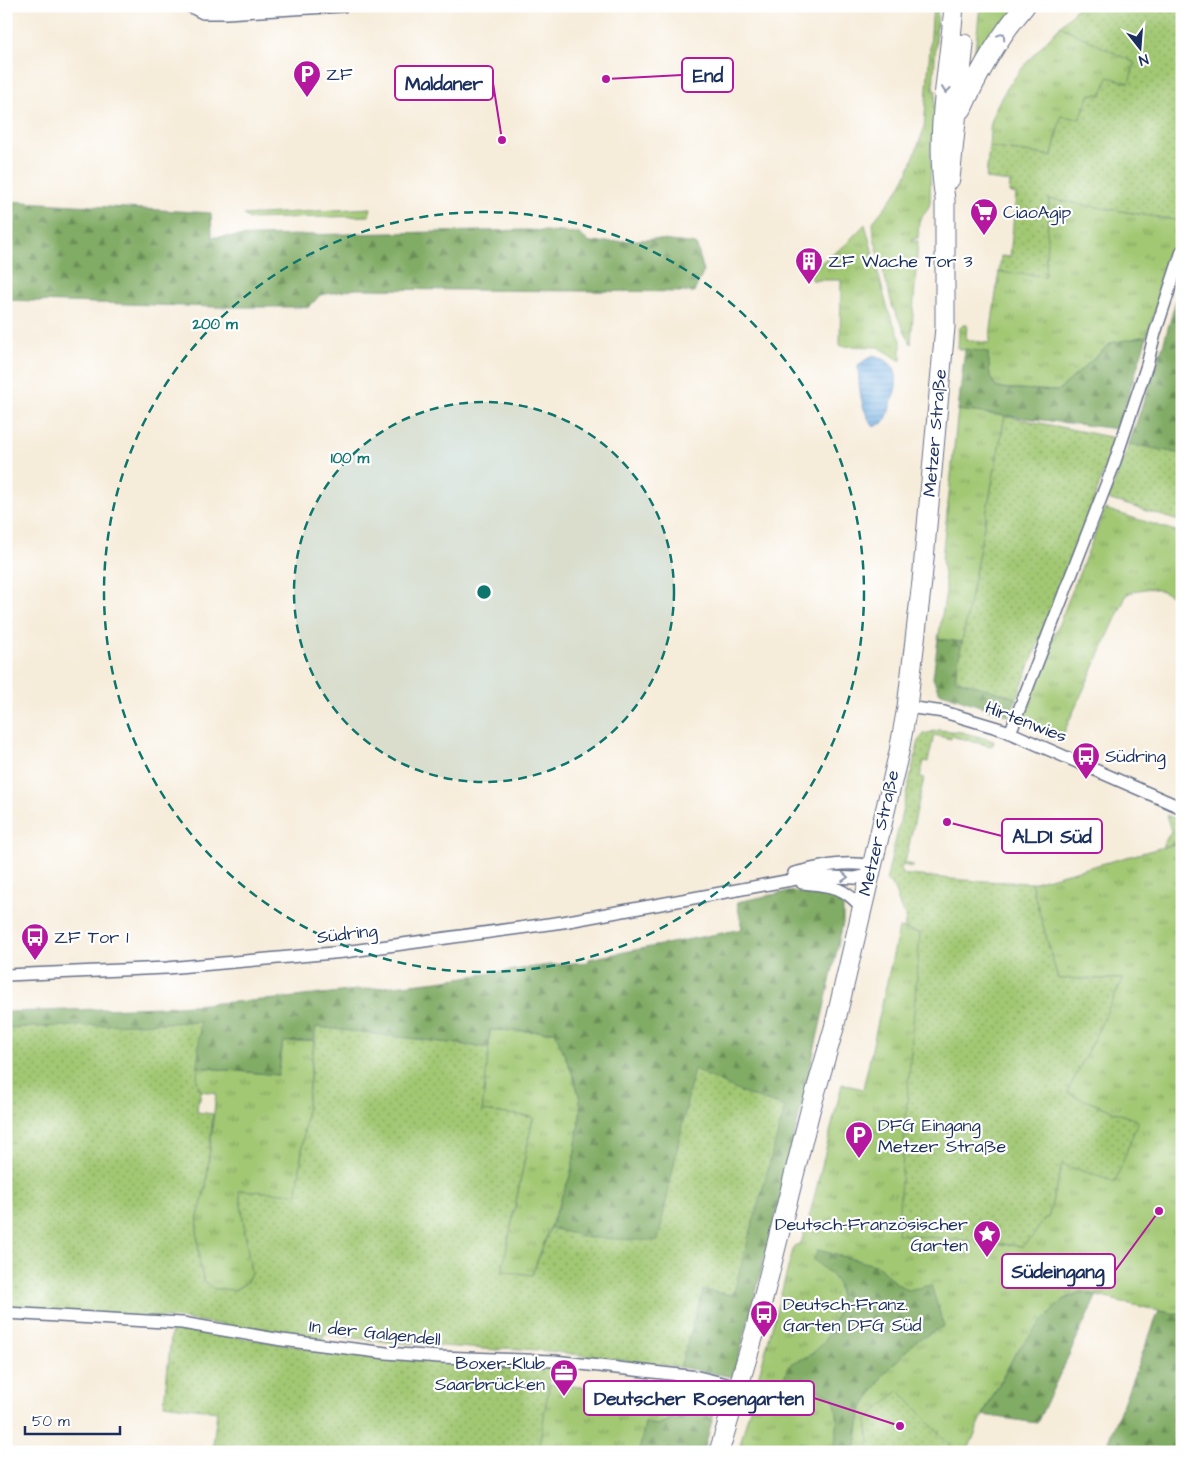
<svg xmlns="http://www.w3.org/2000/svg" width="1188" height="1458" viewBox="0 0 1188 1458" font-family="'Architects Daughter',sans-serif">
<defs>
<pattern id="grass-tufts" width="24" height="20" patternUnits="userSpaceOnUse" patternTransform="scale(1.25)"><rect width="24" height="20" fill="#a2c873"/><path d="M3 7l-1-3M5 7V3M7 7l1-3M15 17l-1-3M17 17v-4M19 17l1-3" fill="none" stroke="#83a362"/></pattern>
<pattern id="forest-firs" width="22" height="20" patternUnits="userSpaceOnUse" patternTransform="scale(1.25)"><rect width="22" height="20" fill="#81ac65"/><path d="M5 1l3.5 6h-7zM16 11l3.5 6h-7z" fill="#698c56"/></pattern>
<pattern id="garden-dots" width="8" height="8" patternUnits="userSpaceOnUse" patternTransform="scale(1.25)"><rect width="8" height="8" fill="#a2c873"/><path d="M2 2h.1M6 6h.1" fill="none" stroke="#83a362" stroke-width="1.8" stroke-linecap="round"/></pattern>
<pattern id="water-rules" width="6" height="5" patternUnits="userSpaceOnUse" patternTransform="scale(1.25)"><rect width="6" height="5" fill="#6faee1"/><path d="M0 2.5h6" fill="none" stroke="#5a8eba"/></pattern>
</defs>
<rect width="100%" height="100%" fill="#fff"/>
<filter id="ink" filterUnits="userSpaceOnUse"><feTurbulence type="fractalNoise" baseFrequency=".02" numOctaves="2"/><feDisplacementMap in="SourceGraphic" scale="10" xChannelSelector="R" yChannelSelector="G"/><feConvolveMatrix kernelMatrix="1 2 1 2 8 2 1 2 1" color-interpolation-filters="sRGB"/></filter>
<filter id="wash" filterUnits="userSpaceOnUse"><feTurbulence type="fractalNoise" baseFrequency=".0096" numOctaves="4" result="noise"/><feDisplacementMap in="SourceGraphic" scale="20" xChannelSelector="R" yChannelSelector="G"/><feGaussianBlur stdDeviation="1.12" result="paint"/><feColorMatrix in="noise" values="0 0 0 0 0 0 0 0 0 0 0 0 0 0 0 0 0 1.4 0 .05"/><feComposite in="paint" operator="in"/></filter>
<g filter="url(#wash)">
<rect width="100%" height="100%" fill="#f6ecda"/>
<path fill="url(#grass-tufts)" stroke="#5e7c68" d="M933,6H938L933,90L936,91L931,150L930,203L928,209L919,221L918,238L912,239V241H918L911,344L893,308L874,237L873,222L897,192L908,172L924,129Z
M980,6H1018L972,78Z
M1060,26L1135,63L1129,84L1102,95L1090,94L1080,119L1061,117L1052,156L989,147C990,139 989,131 991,123C998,89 1037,52 1060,26Z
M1049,199L1181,221L1174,251L1147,336L1111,343L1058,391L997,388L990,377L988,352L958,349L959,329L963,325H967L966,340L989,343L999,272L1045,276Z
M371,208L369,216L249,219L244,215Z
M865,224L888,310L901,340V361L879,347L840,346L841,280H811V270L844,246Z
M958,410L1005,416L962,642L938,639L946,591L942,559Z
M1105,509L1182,533V600C1157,589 1154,584 1127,594L1061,739L1020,721Z
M1182,842V1315L1159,1311L1081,1292L1063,1300L1046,1317L1016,1352L983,1415L967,1452H738L794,1246L801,1243L810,1214L842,1084L863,1089L899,928L920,933L898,1234L1022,1246L1033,1236L1045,1218H1048L1062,1164L1137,1121L1067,1093L1123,979H1058L1031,883Z
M490,1030L556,1032L574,1078L579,1095L581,1108L574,1158L570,1176L532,1275L502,1271L533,1117L482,1111Z
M314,1040L297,1195L239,1190L251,1273L246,1283L234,1290L214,1289L204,1281L200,1268L197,1229L198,1216L206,1187L216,1093L201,1091L197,1082V1067L278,1075L283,1042Z
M620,1379L698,1388L694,1410L657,1425L645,1423L639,1452H538L549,1384L615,1390Z"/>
<path fill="url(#forest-firs)" stroke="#4e6e62" d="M6,201L211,213L212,237L527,230L578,233L590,243L654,239L696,244L704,271L694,292L356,289L320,295L309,307H215L6,300Z
M1182,279V454L1129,444L1164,342Z
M1147,336L1118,429L958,410L965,349L988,352L990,377L997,388L1058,391L1111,343Z
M938,639L962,642L955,679L1017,698L1009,716L939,692L933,678Z
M804,891L837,899L843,905V923C809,1075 775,1227 733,1377L680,1367L703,1290L732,1295L785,1107L742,1093L694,1070L658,1242L589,1238L550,1228L532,1275L570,1176L574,1158L581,1108L579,1095L574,1078L555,1032L490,1030L489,1048L317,1027L314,1040L283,1042L278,1075L197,1067L199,1022L6,1028V1012L161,1007L277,999L438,981L549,965L589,962V959L742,929L737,902L786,892Z
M818,1250L879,1266L892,1280L908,1290L931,1285L944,1326L916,1341L883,1375L861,1411L855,1452L832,1451C838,1434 840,1412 832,1396L784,1378C785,1375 786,1370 788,1367C793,1360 801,1360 808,1356C812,1354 817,1349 820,1346C832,1334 844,1301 838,1285C833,1274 822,1268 814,1260Z
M1081,1292L1097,1295L1037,1423L983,1415L1016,1352L1046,1317L1063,1300Z
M1159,1311L1182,1315V1452H1104Z
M698,1388L720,1392L705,1446L701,1452H639L645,1423L657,1425L694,1410Z"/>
<path fill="url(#garden-dots)" stroke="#5e7c68" d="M1079,6H1182L1181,221L1049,199L1045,276L999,272L1001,256L1010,257L1016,194L1009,193L1010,182L986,179L989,147L1052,156L1061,116L1080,119L1090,94L1102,95L1108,77L1129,83L1135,63L1060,26Z
M1005,416L1115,438L1094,500L1017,698L955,679Z
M1129,444L1182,454V522L1108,499Z
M939,730L962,732L994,741L993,745L990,746L951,736V739L934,735L928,762L924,761L920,777L924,778L905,863L913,865V867L902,865L901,874L962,880L1031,883L1058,979H1123L1067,1093L1138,1121L1115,1182L1062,1164L1048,1218H1045L1033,1236L1022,1246L897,1234L920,933L904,929L906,917C896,906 900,890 886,881L919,740L924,734Z
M1166,815L1182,821V842L1163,847V845L1171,831Z
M200,1022L197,1082L201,1091L200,1100H198L197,1112L213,1114L206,1187L198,1216L197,1229L200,1268L204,1281L214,1289L235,1290L246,1283L251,1273L239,1190L297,1194L316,1027L489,1048L482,1111L533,1117L502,1271L532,1275L550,1228L589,1238L658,1241L694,1069L742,1093L785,1107L733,1295L703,1290L680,1367L538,1350L504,1348L498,1350L387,1342L324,1334L323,1339L183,1319L6,1308V1028Z
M172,1327L333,1352L385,1358L552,1368L538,1452H264L213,1445L217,1411L164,1404Z
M899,1390L954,1450L953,1452H866L869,1444L867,1420Z"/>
<path fill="url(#water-rules)" stroke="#456ea0" d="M873,355C896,361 901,376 893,397C888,409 890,425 873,426C860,408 859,387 858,365Z"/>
</g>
<g filter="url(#ink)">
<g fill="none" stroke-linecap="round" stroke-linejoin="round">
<g stroke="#687189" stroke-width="14">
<path id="minor" d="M189,6L203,13H226L343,6
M907,707L944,712L1004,730L1182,808
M1010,733L1113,467L1147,365L1155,333L1182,251
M794,873C821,867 844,860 871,866
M802,883C830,886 842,885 862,908
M6,975L167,968L344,952L563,922L802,878L831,877L855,878L869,875
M6,1313L182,1323L282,1340L386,1353L439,1357L554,1361L698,1377L739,1387"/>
</g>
<g stroke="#687189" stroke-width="21">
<path id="primary" d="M962,109C979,72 998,37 1025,6
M950,179L964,44
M719,1452L755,1331L810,1111L834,1028L899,752L907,707L922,581L945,327V199C934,135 949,70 954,6"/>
</g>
<use href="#minor" stroke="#fff" stroke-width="11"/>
<use href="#primary" stroke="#fff" stroke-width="19"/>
</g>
<defs><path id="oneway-chevron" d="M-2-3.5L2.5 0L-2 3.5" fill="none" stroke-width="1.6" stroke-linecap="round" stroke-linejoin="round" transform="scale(1.25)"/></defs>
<g stroke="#8d97ae">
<use href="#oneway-chevron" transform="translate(1002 36) rotate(-56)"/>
<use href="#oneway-chevron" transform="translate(946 90) rotate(96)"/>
<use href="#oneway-chevron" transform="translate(845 877) rotate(4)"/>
</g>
</g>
<circle cx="484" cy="592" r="190" fill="#0f766e" fill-opacity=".12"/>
<g fill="none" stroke="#0f766e" stroke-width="2.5" stroke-dasharray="9 6">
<circle cx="484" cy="592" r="190"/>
<circle cx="484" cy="592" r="380"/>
</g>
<defs>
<g id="parking-pin" transform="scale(1.4375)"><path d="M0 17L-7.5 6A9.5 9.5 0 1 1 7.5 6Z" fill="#b5179e" stroke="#fff"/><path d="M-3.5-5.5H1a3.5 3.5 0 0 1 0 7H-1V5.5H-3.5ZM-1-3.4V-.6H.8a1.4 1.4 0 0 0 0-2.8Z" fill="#fff"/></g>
<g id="supermarket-pin" transform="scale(1.4375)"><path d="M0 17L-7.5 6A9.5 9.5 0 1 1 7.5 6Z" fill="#b5179e" stroke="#fff"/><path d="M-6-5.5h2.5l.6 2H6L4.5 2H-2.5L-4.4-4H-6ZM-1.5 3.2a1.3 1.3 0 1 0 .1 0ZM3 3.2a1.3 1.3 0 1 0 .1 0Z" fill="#fff"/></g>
<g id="building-pin" transform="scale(1.4375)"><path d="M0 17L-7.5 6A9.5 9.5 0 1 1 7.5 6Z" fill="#b5179e" stroke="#fff"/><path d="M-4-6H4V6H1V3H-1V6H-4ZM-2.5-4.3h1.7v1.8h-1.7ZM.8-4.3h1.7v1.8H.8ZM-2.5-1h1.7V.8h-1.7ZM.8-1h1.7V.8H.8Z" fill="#fff"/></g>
<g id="bus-pin" transform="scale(1.4375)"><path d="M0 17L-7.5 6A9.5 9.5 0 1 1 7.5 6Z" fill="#b5179e" stroke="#fff"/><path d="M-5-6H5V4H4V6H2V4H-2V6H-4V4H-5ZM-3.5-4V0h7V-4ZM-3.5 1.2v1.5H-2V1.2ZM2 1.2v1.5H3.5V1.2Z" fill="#fff"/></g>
<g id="sight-pin" transform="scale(1.4375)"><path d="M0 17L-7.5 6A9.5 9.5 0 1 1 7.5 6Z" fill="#b5179e" stroke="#fff"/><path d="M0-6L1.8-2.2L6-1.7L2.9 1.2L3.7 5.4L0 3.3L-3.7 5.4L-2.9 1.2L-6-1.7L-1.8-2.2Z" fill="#fff"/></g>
<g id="office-pin" transform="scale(1.4375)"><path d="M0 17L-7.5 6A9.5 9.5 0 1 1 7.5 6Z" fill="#b5179e" stroke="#fff"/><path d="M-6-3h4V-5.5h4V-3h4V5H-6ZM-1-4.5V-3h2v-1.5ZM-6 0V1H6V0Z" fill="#fff"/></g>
</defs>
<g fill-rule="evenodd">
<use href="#parking-pin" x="307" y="74"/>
<use href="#supermarket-pin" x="984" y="212"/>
<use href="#building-pin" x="809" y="261"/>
<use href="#bus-pin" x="1086" y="756"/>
<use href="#bus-pin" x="35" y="937"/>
<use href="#parking-pin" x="859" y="1135"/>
<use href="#sight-pin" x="987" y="1234"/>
<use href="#bus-pin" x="764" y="1314"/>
<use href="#office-pin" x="564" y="1373"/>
</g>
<g text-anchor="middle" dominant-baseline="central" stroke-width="4.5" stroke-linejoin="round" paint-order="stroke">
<g font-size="18" fill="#1b2f5e" stroke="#fff" text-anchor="start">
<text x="326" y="74">ZF</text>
<text x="1003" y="212">CiaoAgip</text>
<text x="828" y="261">ZF Wache Tor 3</text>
<text x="1105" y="756">Südring</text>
<text x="54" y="937">ZF Tor 1</text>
<text x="878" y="1125">DFG Eingang<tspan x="878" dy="21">Metzer Straße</tspan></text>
<text x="968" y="1224" text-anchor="end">Deutsch-Französischer<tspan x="968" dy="21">Garten</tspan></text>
<text x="783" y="1304">Deutsch-Franz.<tspan x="783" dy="21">Garten DFG Süd</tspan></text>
<text x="545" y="1363" text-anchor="end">Boxer-Klub<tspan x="545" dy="21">Saarbrücken</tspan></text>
</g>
<g font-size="18" fill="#1b2f5e" stroke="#fff">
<text transform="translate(935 433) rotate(-85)">Metzer Straße</text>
<text transform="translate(1026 722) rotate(21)">Hirtenwies</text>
<text transform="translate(879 833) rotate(-77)">Metzer Straße</text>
<text transform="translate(347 934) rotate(-7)">Südring</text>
<text transform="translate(375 1333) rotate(6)">In der Galgendell</text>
</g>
</g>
<circle cx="484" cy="592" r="8" fill="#0f766e" stroke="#fff" stroke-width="2.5"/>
<g font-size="15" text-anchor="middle" font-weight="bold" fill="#0f766e" stroke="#fff" stroke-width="4.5" stroke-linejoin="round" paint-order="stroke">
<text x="215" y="329">200 m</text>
<text x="350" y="463">100 m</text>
</g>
<path fill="none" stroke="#b5179e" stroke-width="2" d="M606 79L682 75M502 140L493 83M947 822L1002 836M1159 1211L1115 1271M900 1426L814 1398"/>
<g fill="#b5179e" stroke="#fff" stroke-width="2">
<circle cx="606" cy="79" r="5"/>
<circle cx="502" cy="140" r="5"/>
<circle cx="947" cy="822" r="5"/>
<circle cx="1159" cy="1211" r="5"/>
<circle cx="900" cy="1426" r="5"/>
</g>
<g fill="#fff" stroke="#b5179e" stroke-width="2">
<rect x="682" y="58" width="51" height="34" rx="5"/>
<rect x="395" y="66" width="98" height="34" rx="5"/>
<rect x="1002" y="819" width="100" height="34" rx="5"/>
<rect x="1002" y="1254" width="113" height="34" rx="5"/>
<rect x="584" y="1381" width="230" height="34" rx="5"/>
</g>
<g font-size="19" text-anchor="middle" font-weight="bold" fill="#1b2f5e">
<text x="708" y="82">End</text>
<text x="444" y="90">Maldaner</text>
<text x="1052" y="843">ALDI Süd</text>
<text x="1058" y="1278">Südeingang</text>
<text x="699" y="1405">Deutscher Rosengarten</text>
</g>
<rect width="1188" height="1458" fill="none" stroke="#fff" stroke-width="25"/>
<g transform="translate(1140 48) rotate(163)" stroke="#ffffff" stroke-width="4" paint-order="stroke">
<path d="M0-4L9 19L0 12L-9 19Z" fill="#1b2f5e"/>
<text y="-8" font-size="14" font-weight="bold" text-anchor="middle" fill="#1b2f5e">N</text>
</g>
<path d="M25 1426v8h95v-8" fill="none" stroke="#1b2f5e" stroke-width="2.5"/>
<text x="32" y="1426" font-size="15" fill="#1b2f5e" stroke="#ffffff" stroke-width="4" paint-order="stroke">50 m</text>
</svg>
